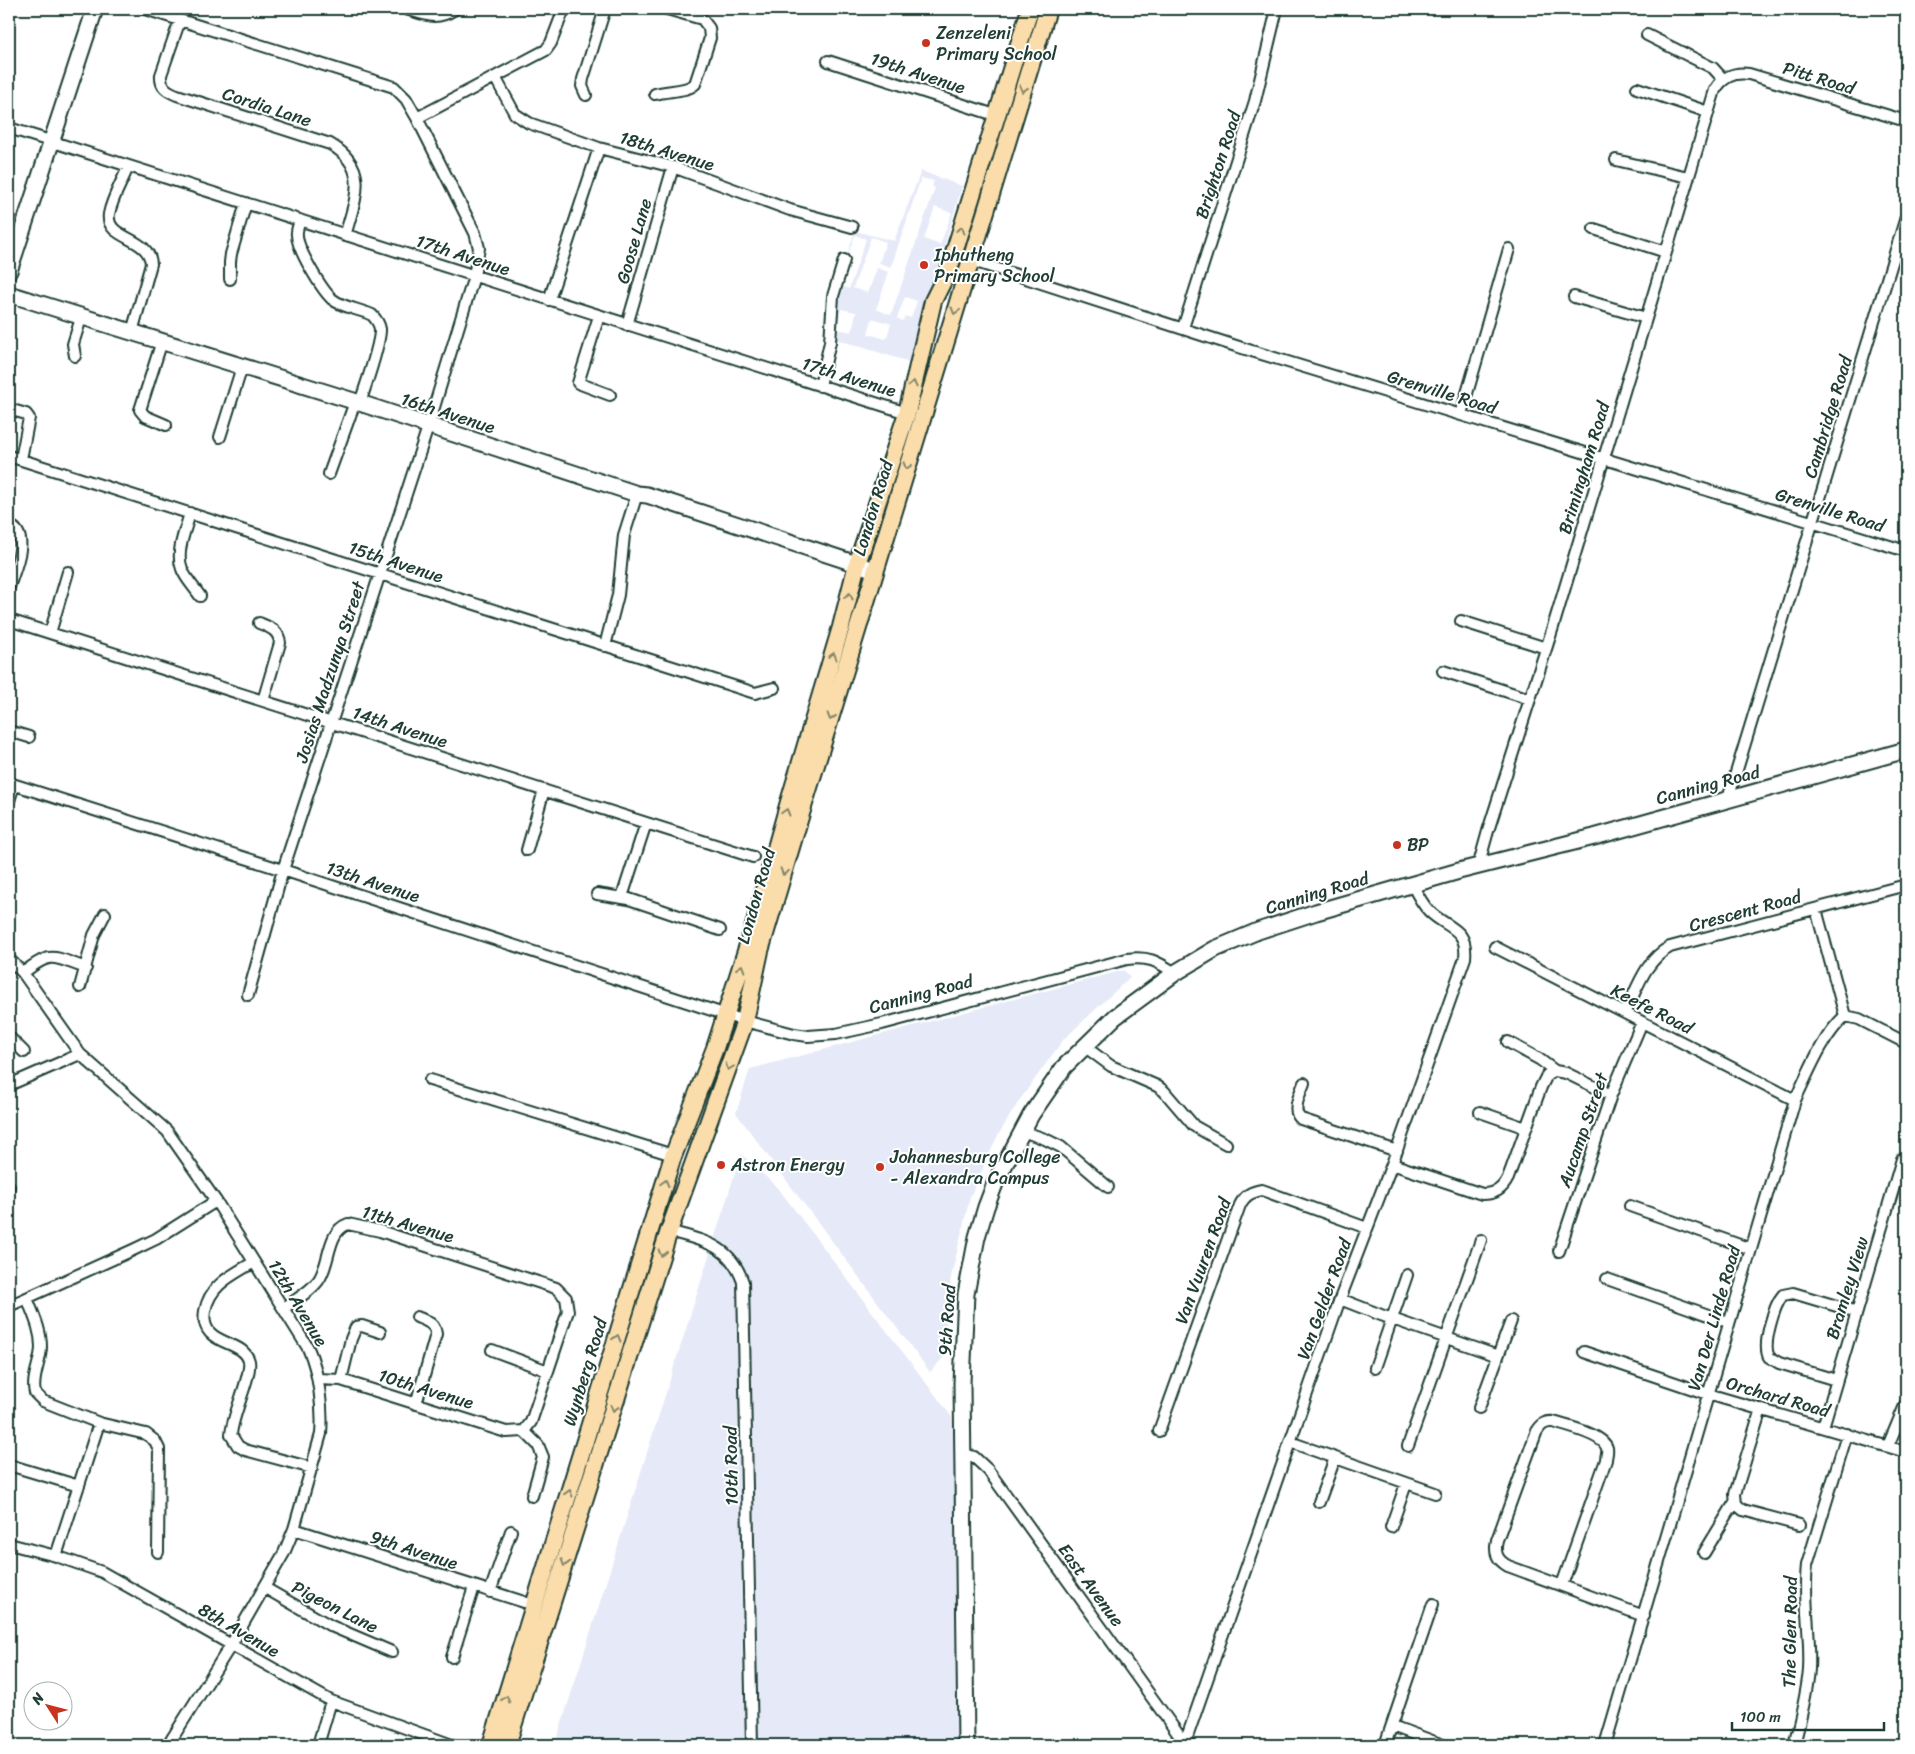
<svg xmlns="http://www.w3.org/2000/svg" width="1915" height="1754" viewBox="0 0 1915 1754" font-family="Sriracha,sans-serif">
<rect width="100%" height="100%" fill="#fff"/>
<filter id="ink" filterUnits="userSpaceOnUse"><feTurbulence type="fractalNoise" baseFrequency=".02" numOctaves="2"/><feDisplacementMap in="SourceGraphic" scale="10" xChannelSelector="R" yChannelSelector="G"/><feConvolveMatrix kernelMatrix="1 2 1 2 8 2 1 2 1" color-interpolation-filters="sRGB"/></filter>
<g filter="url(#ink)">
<path fill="#e6eaf8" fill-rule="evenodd" d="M921,171L962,186L910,362L832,338L837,284L855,231L894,241ZM921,178L934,181L932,186L935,188L891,315L876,309L889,272L877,268L868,293L853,288L871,237L886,242L879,263L891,267ZM935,207L952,213L940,245L924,239ZM855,235L866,239L849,289L838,284ZM905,297L917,301L911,318L905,316L903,321L897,318ZM841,309L856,312L852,332L837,329ZM872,318L891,324L886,339L868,334Z
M1124,970L1130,977L1063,1040L1019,1101L997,1137L970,1197L951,1277L943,1358L930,1372L736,1113L750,1069Z
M741,1154L778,1188L952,1417L973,1745H555Z"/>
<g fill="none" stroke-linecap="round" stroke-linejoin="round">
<g stroke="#1f3d34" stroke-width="14">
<path id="street" d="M145,9L394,87L406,99L417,118L475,233L479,248L474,276L428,427L283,870L248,995
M406,9C426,15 436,21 455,9
M180,20L161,75C160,87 167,91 177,95L330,144C371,168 355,199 345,236
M1647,35L1713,68L1723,79
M828,61L998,116
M495,77L515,114L529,123L599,148L673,167L790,210L852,227
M1637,88L1708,112
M655,94C668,90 686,92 695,84L710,38L709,28L702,19L667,9
M586,95L582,86L583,79L605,9
M417,118L546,50L551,43L564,9
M9,128L907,413
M1616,160L1688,177
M128,167C122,182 112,198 109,214C105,240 150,236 151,264L132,332
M300,220C299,225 296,230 297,235C297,249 322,290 332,299C343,308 360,309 372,315C376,319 379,323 380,329C381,343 365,387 360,403
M1594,229L1666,252
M970,260L1242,348L1906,551
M230,279V262L231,254L246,203
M1574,297L1646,318
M549,300L599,148
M599,316L578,383L610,395
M627,325L673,167
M1183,328L1255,101L1277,9
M162,341L140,410L145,416L166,425
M75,356L73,344L82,315
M820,386L830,342L833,296L844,260
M9,409L26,414L29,418L21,459
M1461,414L1509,249
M220,437L242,367
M9,456L755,693L774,688
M329,474L355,402
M190,513C186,529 175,552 182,569C185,578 194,587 200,596
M9,525C32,535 14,570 9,587
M9,620L753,857
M1461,621L1546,648
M259,623C269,627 279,630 280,643L263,701
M50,633L68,572
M605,646L618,595L624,535L637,494
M1443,671L1530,699
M9,731L29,737
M9,783L283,870L745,1021L794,1034L808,1036L836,1034L882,1024L1127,959C1148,956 1157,961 1175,973
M1728,799L1906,217
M9,801L14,785
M527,850L544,790
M1478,867L1488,831L1553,627L1715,90C1723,77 1733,72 1749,74L1906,121
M597,894L629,899L720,930
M622,897L646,823
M1495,947L1795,1100
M9,959L23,973L80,1054L167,1131L216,1201L308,1348C319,1372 323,1409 321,1434L294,1529L284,1553L231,1645L168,1745
M23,973C52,950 53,957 86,968
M80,987L94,935L105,914
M1625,1013C1637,989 1645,960 1670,947L1906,885
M1845,1016L1859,1019L1906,1043
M9,1037L24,1052
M1508,1042L1539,1059L1555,1071
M1084,1046L1111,1066L1157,1086L1164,1091L1194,1126L1226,1144
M430,1080L673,1155
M1304,1083C1300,1094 1291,1111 1301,1119L1397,1151
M9,1085L80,1054
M1480,1112L1526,1128
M1022,1131L1045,1139L1061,1147L1108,1187
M1392,1164L1482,1194C1495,1194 1502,1190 1508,1178L1541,1087L1547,1075L1555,1071L1566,1073L1611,1095
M9,1187V1186
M1630,1206L1751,1249
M669,1231C703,1241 730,1244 743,1282L752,1745
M1559,1251L1611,1095L1642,1022
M254,1262C233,1275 210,1284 205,1311C199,1347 243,1338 249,1361C252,1376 232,1415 231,1435L238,1446L245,1450L312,1468
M1607,1279L1728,1322
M27,1298C33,1314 41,1329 41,1347C41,1362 31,1378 35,1393L43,1401L99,1423L56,1556
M1340,1299L1381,1315L1498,1356
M9,1306L133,1250L156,1239L216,1201
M284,1308C295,1300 309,1293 318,1281C331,1264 326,1232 348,1224L380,1231L556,1288L566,1298L568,1311L531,1422L524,1431
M492,1350L548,1371
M1584,1352L1708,1394L1906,1452
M1375,1368L1407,1275
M318,1379L341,1380L506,1432L524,1431
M341,1380L351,1339L356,1327L362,1326L380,1332
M1836,1380L1779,1363L1769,1357C1762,1345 1774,1305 1783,1295L1793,1293L1857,1312
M416,1404L436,1334C435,1323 426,1321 417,1317
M1479,1408L1511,1321
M1761,1409L1735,1494L1736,1504L1743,1510L1799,1525
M99,1423L146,1434L155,1441L159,1449L158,1552
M1823,1427L1902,1159
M524,1431L538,1445L543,1457L532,1496
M1159,1431L1240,1205C1245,1195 1251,1192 1262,1190L1367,1228
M1290,1442L1435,1493
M1408,1446L1481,1240
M1888,1446L1906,1403
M962,1453L974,1457L988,1470L1186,1745
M9,1465L79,1486
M1319,1502L1335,1458
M1391,1527L1406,1484
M294,1529L524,1602
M9,1544L56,1556L102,1572L331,1701L452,1745
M1704,1553L1735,1502
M1562,1585L1606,1460C1606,1456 1608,1452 1607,1448C1603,1434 1566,1426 1553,1422C1544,1421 1540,1426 1536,1433L1497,1540C1494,1553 1497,1560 1508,1566L1644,1616
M265,1588L331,1626L392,1652
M490,1592L511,1531
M452,1657L474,1587
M1392,1726L1443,1745
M1185,1743L1340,1299L1392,1164L1465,958C1468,927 1447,929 1429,911C1422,904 1417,894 1412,884
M318,1745L331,1701
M1385,1745L1433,1604
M1605,1745L1795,1100C1809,1072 1821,1038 1845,1016L1816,909
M1794,1745C1800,1720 1807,1695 1809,1669C1811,1634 1803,1600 1807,1565L1847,1434"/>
</g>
<g stroke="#1f3d34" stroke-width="19">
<path id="secondary" d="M9,271L95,9
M9,294L360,403L637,494L647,495L875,570
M966,1745L962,1383L966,1294L977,1237L986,1207L996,1181L1031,1115L1064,1067L1115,1017L1175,973L1215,949L1258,931L1316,912L1459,871L1594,837L1906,750"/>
</g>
<g stroke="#1f3d34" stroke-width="20">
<path id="primary" d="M491,1745L672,1159L715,1048L754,926L789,802L841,627L857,564L907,413L933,301L949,269L1030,9
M507,1745L669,1231L745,1021L760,951L803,807L1048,9"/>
</g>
<use href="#street" stroke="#fff" stroke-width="10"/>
<use href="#secondary" stroke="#fff" stroke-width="15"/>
<use href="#primary" stroke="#faddab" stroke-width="16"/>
</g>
<defs><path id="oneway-chevron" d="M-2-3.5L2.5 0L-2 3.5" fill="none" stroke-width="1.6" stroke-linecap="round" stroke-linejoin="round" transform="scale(1.25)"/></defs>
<g stroke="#82856a">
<use href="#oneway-chevron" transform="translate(1023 89) rotate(107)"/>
<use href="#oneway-chevron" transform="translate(961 230) rotate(-72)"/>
<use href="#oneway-chevron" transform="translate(955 311) rotate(107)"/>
<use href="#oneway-chevron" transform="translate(913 384) rotate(-77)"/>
<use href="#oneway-chevron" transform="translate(907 466) rotate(107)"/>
<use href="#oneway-chevron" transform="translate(849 596) rotate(-76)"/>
<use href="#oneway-chevron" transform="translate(833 656) rotate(-74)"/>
<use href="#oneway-chevron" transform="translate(831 717) rotate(107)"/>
<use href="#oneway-chevron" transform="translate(786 812) rotate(-74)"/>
<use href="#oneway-chevron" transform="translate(784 872) rotate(107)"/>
<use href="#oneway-chevron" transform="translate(741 968) rotate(-73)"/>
<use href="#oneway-chevron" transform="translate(729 1067) rotate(111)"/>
<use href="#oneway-chevron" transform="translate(665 1183) rotate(-74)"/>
<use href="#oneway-chevron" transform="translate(662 1253) rotate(107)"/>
<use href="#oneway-chevron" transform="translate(617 1338) rotate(-73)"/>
<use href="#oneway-chevron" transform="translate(614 1408) rotate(107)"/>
<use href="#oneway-chevron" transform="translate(569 1493) rotate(-73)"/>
<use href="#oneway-chevron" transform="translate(565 1563) rotate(107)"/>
<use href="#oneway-chevron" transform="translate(506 1699) rotate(-73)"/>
</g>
</g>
<g fill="#c8321e" stroke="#fff" stroke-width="2">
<circle cx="926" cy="43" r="5"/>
<circle cx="924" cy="265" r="5"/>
<circle cx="1397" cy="845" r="5"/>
<circle cx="721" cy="1165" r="5"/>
<circle cx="880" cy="1167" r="5"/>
</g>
<g text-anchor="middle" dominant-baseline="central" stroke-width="4" stroke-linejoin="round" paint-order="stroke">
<g font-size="18" fill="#1f3d34" stroke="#fff" text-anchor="start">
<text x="936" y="33">Zenzeleni<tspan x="936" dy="21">Primary School</tspan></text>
<text x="934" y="255">Iphutheng<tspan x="934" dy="21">Primary School</tspan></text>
<text x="1407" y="845">BP</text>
<text x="890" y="1157">Johannesburg College<tspan x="890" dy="21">- Alexandra Campus</tspan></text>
<text x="731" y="1165">Astron Energy</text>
</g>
<g font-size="18" fill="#1f3d34" stroke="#fff">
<text transform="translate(918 73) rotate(18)">19th Avenue</text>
<text transform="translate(1819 78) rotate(17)">Pitt Road</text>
<text transform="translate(267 107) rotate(18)">Cordia Lane</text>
<text transform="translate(667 151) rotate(17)">18th Avenue</text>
<text transform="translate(1218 165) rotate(-72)">Brighton Road</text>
<text transform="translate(634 241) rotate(-74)">Goose Lane</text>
<text transform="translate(463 255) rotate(18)">17th Avenue</text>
<text transform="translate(849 377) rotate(17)">17th Avenue</text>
<text transform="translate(1442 392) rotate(17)">Grenville Road</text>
<text transform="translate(448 413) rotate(18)">16th Avenue</text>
<text transform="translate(1828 417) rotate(-73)">Cambridge Road</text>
<text transform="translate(1584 468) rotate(-73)">Brimingham Road</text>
<text transform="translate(873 508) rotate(-73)">London Road</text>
<text transform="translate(1830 510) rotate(17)">Grenville Road</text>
<text transform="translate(396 562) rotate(18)">15th Avenue</text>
<text transform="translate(330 672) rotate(-72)">Josias Madzunya Street</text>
<text transform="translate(400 727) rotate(18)">14th Avenue</text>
<text transform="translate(1708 785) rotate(-15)">Canning Road</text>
<text transform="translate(373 882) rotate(18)">13th Avenue</text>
<text transform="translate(1317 893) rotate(-17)">Canning Road</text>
<text transform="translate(756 896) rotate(-74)">London Road</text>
<text transform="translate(1745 911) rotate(-15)">Crescent Road</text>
<text transform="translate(921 994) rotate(-15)">Canning Road</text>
<text transform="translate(1652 1009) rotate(27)">Keefe Road</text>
<text transform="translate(1583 1130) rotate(-71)">Aucamp Street</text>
<text transform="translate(408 1224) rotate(16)">11th Avenue</text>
<text transform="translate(1203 1261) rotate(-70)">Van Vuuren Road</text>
<text transform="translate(1847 1288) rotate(-73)">Bramley View</text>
<text transform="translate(1324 1299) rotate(-70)">Van Gelder Road</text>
<text transform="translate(298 1303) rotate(59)">12th Avenue</text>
<text transform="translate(1714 1318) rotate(-74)">Van Der Linde Road</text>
<text transform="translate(947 1320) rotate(-86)">9th Road</text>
<text transform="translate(585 1372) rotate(-73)">Wynberg Road</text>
<text transform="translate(426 1389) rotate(17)">10th Avenue</text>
<text transform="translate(1778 1397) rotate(16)">Orchard Road</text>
<text transform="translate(731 1466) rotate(-91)">10th Road</text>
<text transform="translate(414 1550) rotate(18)">9th Avenue</text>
<text transform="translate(1091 1585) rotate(54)">East Avenue</text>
<text transform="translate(335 1607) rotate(27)">Pigeon Lane</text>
<text transform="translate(239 1630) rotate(30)">8th Avenue</text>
<text transform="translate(1790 1632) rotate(-89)">The Glen Road</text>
</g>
</g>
<rect width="1915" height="1754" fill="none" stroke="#fff" stroke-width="30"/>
<rect x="15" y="15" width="1885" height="1724" fill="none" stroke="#1f3d34" stroke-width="2" filter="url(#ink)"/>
<g transform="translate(48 1706) rotate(306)"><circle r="24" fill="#ffffff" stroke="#a5b1ae"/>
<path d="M0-4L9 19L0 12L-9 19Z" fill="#c8321e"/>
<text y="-8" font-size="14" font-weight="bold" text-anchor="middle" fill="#1f3d34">N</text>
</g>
<path d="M1732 1722v8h152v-8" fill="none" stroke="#1f3d34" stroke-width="2.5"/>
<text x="1740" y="1722" font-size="15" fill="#1f3d34" stroke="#ffffff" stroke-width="4" paint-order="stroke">100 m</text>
</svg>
